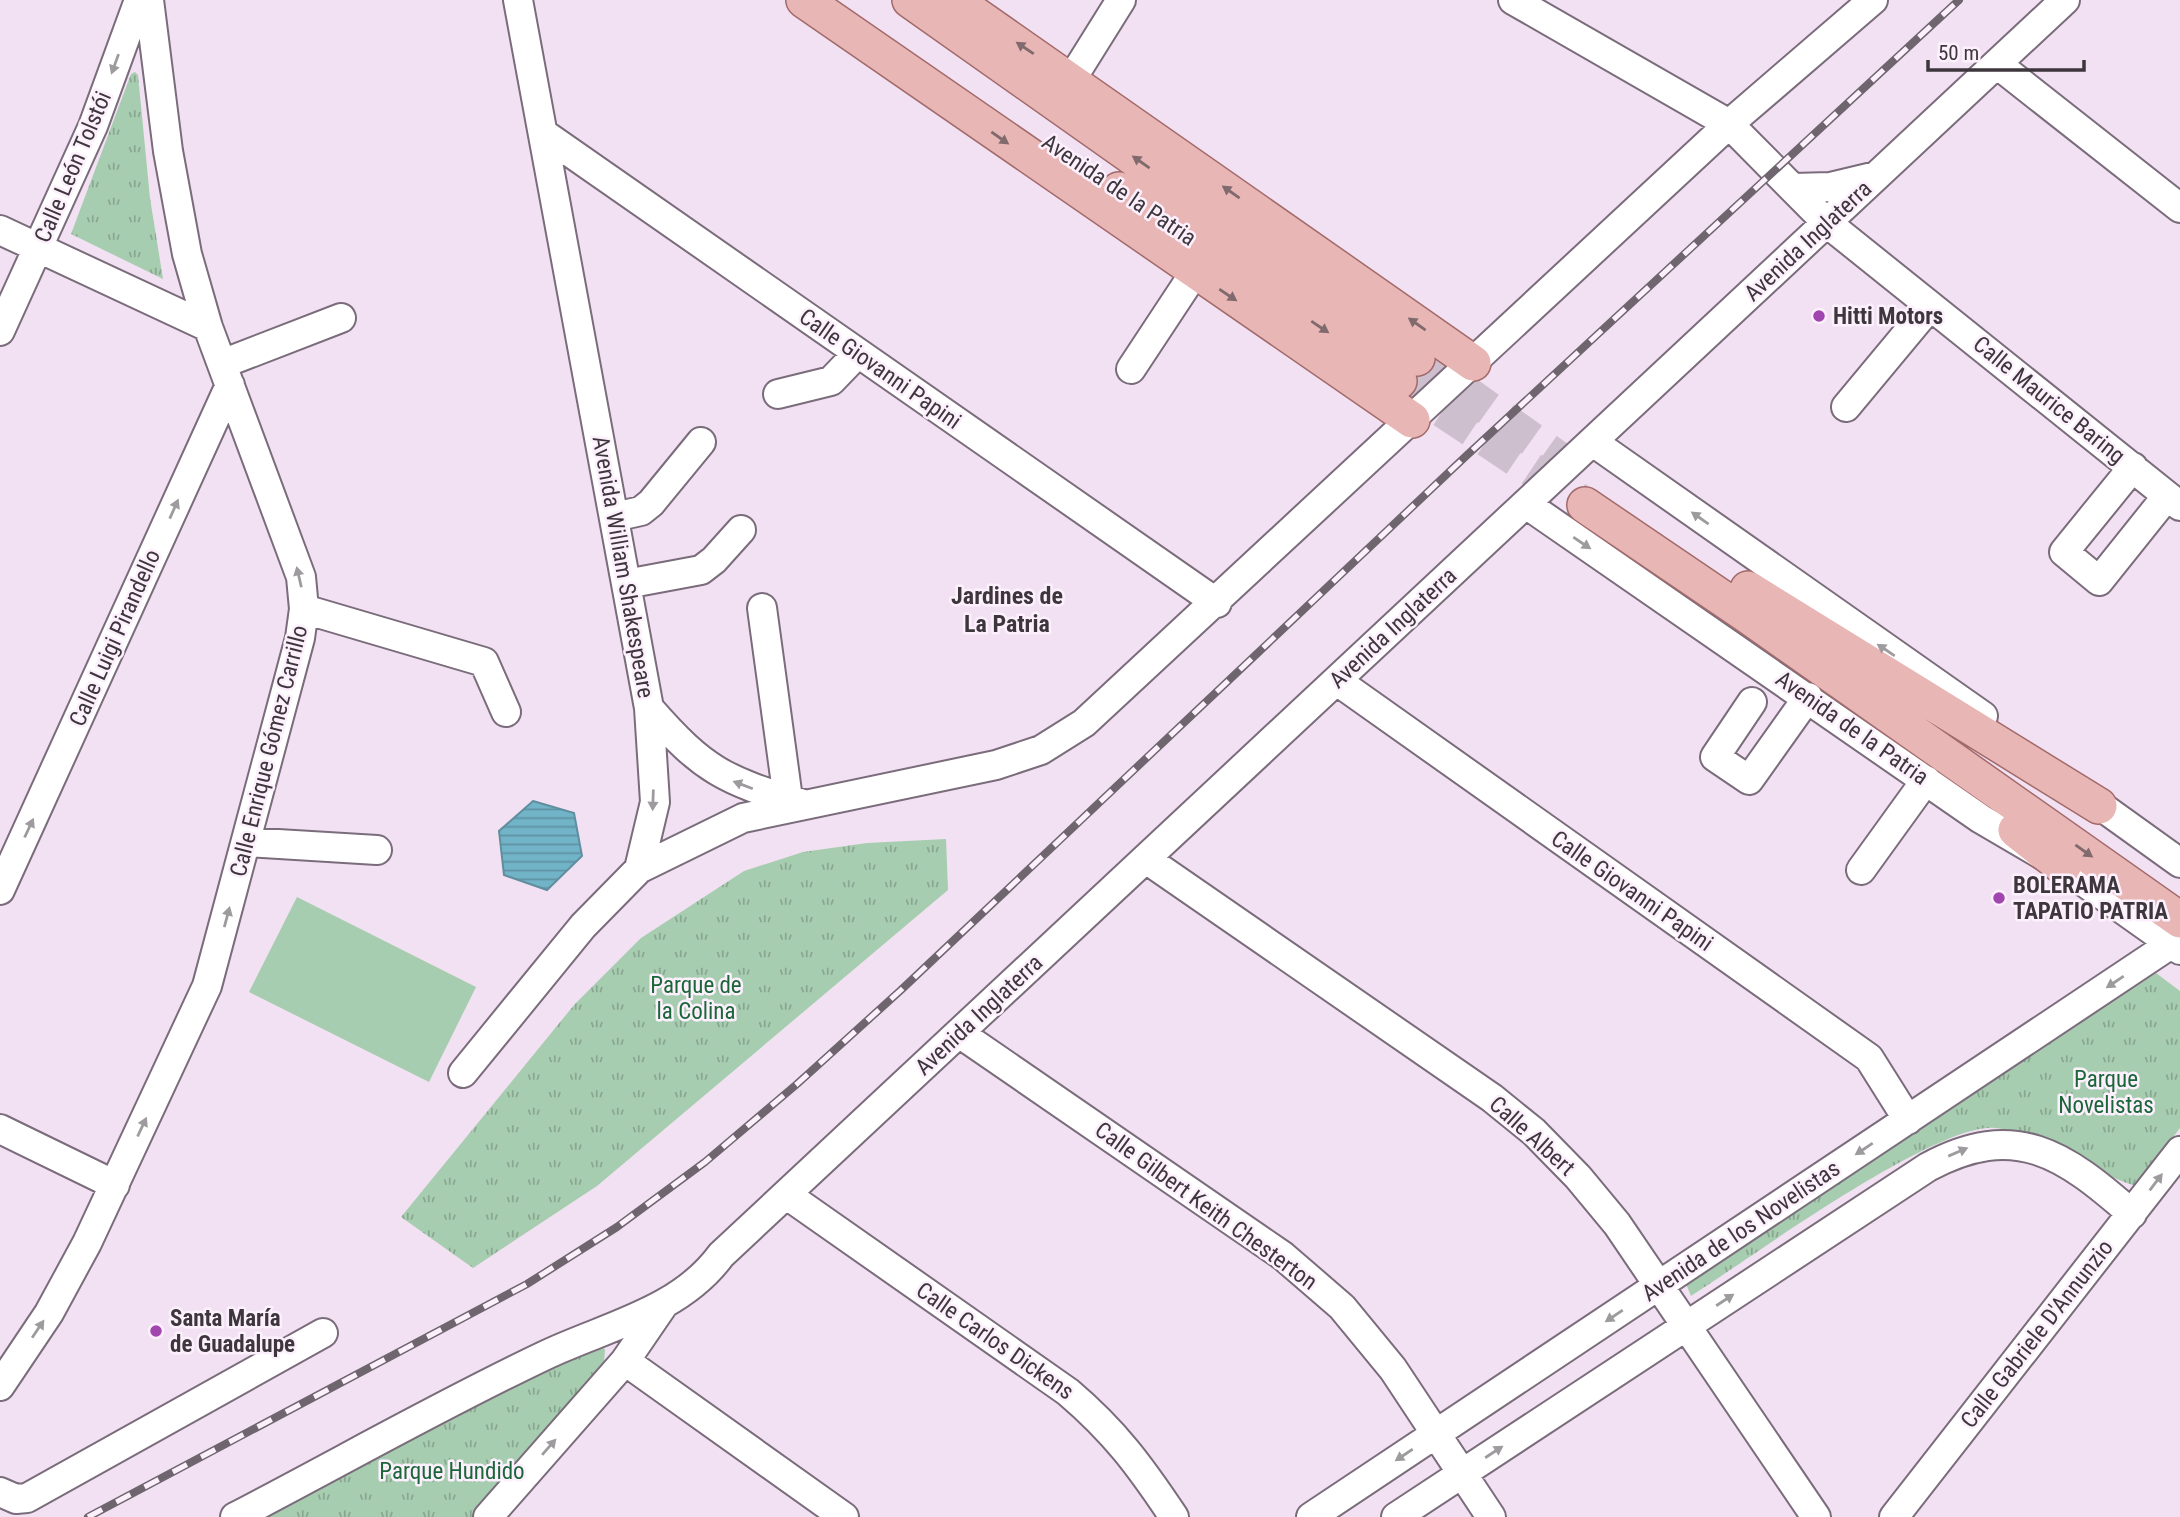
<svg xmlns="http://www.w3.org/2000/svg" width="2180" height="1517" viewBox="0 0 2180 1517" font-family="'Roboto Condensed',sans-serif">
<defs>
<pattern id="grass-tufts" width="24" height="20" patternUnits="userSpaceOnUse" patternTransform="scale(1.75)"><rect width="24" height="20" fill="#a7cdb0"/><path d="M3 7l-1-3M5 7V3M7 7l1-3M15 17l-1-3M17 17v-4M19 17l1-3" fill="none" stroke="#89a790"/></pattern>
<pattern id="water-rules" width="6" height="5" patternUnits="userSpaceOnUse" patternTransform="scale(1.75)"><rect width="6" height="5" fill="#71b3c7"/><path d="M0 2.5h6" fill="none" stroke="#5e92a3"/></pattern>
</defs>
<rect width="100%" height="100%" fill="#f2e1f2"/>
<path fill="url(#grass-tufts)" d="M135,72L138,75L150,198L163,279L71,234L131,74Z
M946,839L948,890L597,1186L473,1268L401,1217L574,1005L641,938L744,871L803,852L867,843Z
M2156,973L2180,991V1128L2136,1186C2087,1172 2048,1132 1995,1128C1935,1123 1749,1259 1691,1296L1684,1279Z
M594,1345L605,1349L604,1364L473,1517H263Z"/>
<path fill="#a7cdb0" d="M297,897L476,987L429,1082L249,992Z"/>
<path fill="url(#water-rules)" stroke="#618e9e" stroke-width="2" d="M533,801L574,813L582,856L547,890L504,875L499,831Z"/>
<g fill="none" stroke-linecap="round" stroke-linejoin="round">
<path stroke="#cebfce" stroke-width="35" stroke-dasharray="35 18" stroke-linecap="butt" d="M1417,358L1584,477
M1399,381L1585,505"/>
<g stroke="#7a6c7b" stroke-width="32">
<path id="minor" d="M1513,0L1729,124L1827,223L2180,506
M1997,64L2180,208
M1071,80L1121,0
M544,134L1217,603
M1793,188L1830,187L1876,176
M0,230L208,327
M0,331L93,126L139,0
M222,364L341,318
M1131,369L1195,272
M778,394L831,381L858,353
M1846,407L1930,306
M1593,442L1983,716
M2133,467L2064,552L2099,581L2167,496
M1526,504L1981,819L2063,867L2180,950
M614,517L641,511L651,503L701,442
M626,584L701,570L714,560L741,530
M762,608L788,799
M304,609L484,662L506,712
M1337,681L1869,1058L1908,1120
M1752,702L1715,757L1749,780L1808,697
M649,708C704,771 724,780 803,804
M2084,794L2180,863
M247,842L377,850
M1146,859L1492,1098L1534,1132L1578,1177L1617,1224L1816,1517
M639,869L743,818L996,765L1041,750L1084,723L1729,124L1873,0
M1861,870L1926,780
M0,890L230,385
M959,1033L1283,1256L1342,1307L1393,1369L1491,1517
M463,1073L583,926L639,869L655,802L649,708L518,0
M0,1129L115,1185
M787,1195L1068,1392C1115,1432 1140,1466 1174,1517
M625,1361L844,1517
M0,1386L49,1313L87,1243L207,986L300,638L304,609L301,577L208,327L187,254L168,151L149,0
M0,1492L16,1499L27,1498L323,1333
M235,1517C339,1463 442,1404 548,1354C608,1326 680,1311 721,1255L2065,0
M488,1517L625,1361L664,1304
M1311,1517L2171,944
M1396,1517L1928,1167C2015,1120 2064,1154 2132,1214
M1894,1517L2180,1151"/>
</g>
<g stroke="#a26a6a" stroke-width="38">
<path id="major" d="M804,0L1412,420
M910,0L1417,358
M954,0L1473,363
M1119,190L1399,381
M1585,505L1747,615L2180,920
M1748,589L2099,806
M2016,830L2063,867"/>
</g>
<use href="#minor" stroke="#fff" stroke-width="28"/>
<use href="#major" stroke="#e8b6b5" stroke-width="35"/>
<g stroke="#6e656e" stroke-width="8">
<path id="rail" d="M88,1517L527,1284L617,1227L705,1162L797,1084L901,990L1465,457L1959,0"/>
</g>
<use href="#rail" stroke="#fdf0fd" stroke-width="5" stroke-dasharray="16" stroke-linecap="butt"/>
</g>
<defs><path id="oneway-solid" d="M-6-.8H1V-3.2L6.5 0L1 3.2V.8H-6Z" transform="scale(1.75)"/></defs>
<g fill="#816a6d">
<use href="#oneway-solid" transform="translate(1025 48) rotate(-146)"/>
<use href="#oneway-solid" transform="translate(1000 138) rotate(35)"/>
<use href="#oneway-solid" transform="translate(1141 162) rotate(-145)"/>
<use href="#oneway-solid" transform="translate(1231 192) rotate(-145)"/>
<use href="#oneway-solid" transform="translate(1228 295) rotate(34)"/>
<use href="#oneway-solid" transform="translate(1417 324) rotate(-145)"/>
<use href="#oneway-solid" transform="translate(1320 327) rotate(34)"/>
<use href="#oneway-solid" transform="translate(2084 851) rotate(35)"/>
</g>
<g fill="#9e9b9e">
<use href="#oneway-solid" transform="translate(115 64) rotate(110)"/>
<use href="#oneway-solid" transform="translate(174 509) rotate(-66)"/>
<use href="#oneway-solid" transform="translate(1700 518) rotate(-145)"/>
<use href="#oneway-solid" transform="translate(1582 543) rotate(34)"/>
<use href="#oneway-solid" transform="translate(299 577) rotate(-103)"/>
<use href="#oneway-solid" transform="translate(1886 650) rotate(-146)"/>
<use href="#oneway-solid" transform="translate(743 785) rotate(-159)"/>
<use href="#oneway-solid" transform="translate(653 800) rotate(92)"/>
<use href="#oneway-solid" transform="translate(29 828) rotate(-65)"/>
<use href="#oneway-solid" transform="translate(227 917) rotate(-75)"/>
<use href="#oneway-solid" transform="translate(2115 982) rotate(146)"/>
<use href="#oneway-solid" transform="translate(142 1127) rotate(-65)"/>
<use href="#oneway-solid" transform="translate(1864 1149) rotate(146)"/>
<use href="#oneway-solid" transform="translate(1958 1152) rotate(-23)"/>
<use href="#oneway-solid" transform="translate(2156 1182) rotate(-53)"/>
<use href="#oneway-solid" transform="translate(1725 1300) rotate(-33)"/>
<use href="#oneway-solid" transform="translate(1614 1316) rotate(146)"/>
<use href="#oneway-solid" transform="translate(38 1329) rotate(-56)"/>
<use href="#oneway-solid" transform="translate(549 1447) rotate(-49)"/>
<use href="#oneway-solid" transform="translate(1494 1452) rotate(-33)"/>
<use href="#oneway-solid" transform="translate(1404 1455) rotate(146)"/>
</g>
<g fill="#a145af" stroke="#fdf0fd" stroke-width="2.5">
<circle cx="1819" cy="316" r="7"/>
<circle cx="1999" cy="898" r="7"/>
<circle cx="156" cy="1331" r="7"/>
</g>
<g text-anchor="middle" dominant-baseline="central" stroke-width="5" stroke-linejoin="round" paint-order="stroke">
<g font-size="23" fill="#3d373d" stroke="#fdf0fd">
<text transform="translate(73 167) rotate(-67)">Calle León Tolstói</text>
<text transform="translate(1119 190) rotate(34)">Avenida de la Patria</text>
<text transform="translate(1808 241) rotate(-43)">Avenida Inglaterra</text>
<text transform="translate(880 369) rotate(35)">Calle Giovanni Papini</text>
<text transform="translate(2049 400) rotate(39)">Calle Maurice Baring</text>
<text transform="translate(623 567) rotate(80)">Avenida William Shakespeare</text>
<text transform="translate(1393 628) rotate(-43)">Avenida Inglaterra</text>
<text transform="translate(115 638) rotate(-66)">Calle Luigi Pirandello</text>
<text transform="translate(1852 728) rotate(35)">Avenida de la Patria</text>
<text transform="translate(269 751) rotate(-76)">Calle Enrique Gómez Carrillo</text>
<text transform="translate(1632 891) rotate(35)">Calle Giovanni Papini</text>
<text transform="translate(979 1015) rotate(-43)">Avenida Inglaterra</text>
<text transform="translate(1532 1136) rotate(42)">Calle Albert</text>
<text transform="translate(1206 1206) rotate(36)">Calle Gilbert Keith Chesterton</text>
<text transform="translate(1741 1231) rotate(-34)">Avenida de los Novelistas</text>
<text transform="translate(2037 1334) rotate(-52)">Calle Gabriele D'Annunzio</text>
<text transform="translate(995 1341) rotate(35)">Calle Carlos Dickens</text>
</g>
<g font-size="23" font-weight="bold" fill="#3d373d" stroke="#fdf0fd" text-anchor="start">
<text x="1833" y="316">Hitti Motors</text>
<text x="2013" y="885">BOLERAMA<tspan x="2013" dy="26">TAPATIO PATRIA</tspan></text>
<text x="170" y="1318">Santa María<tspan x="170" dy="26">de Guadalupe</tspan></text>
</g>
<g font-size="23" fill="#1b6639" stroke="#fdf0fd">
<text x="696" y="985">Parque de<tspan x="696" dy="26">la Colina</tspan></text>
<text x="2106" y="1079">Parque<tspan x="2106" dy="26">Novelistas</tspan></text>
<text x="452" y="1471">Parque Hundido</text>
</g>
<g font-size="24" font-weight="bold" fill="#3d373d" stroke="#fdf0fd">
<text x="1007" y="596">Jardines de<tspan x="1007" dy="28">La Patria</tspan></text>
</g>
</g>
<path d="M1928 60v10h156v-10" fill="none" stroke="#3d373d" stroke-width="3.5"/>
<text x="1938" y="60" font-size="21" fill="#3d373d" stroke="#fdf0fd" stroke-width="5" paint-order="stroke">50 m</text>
</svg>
